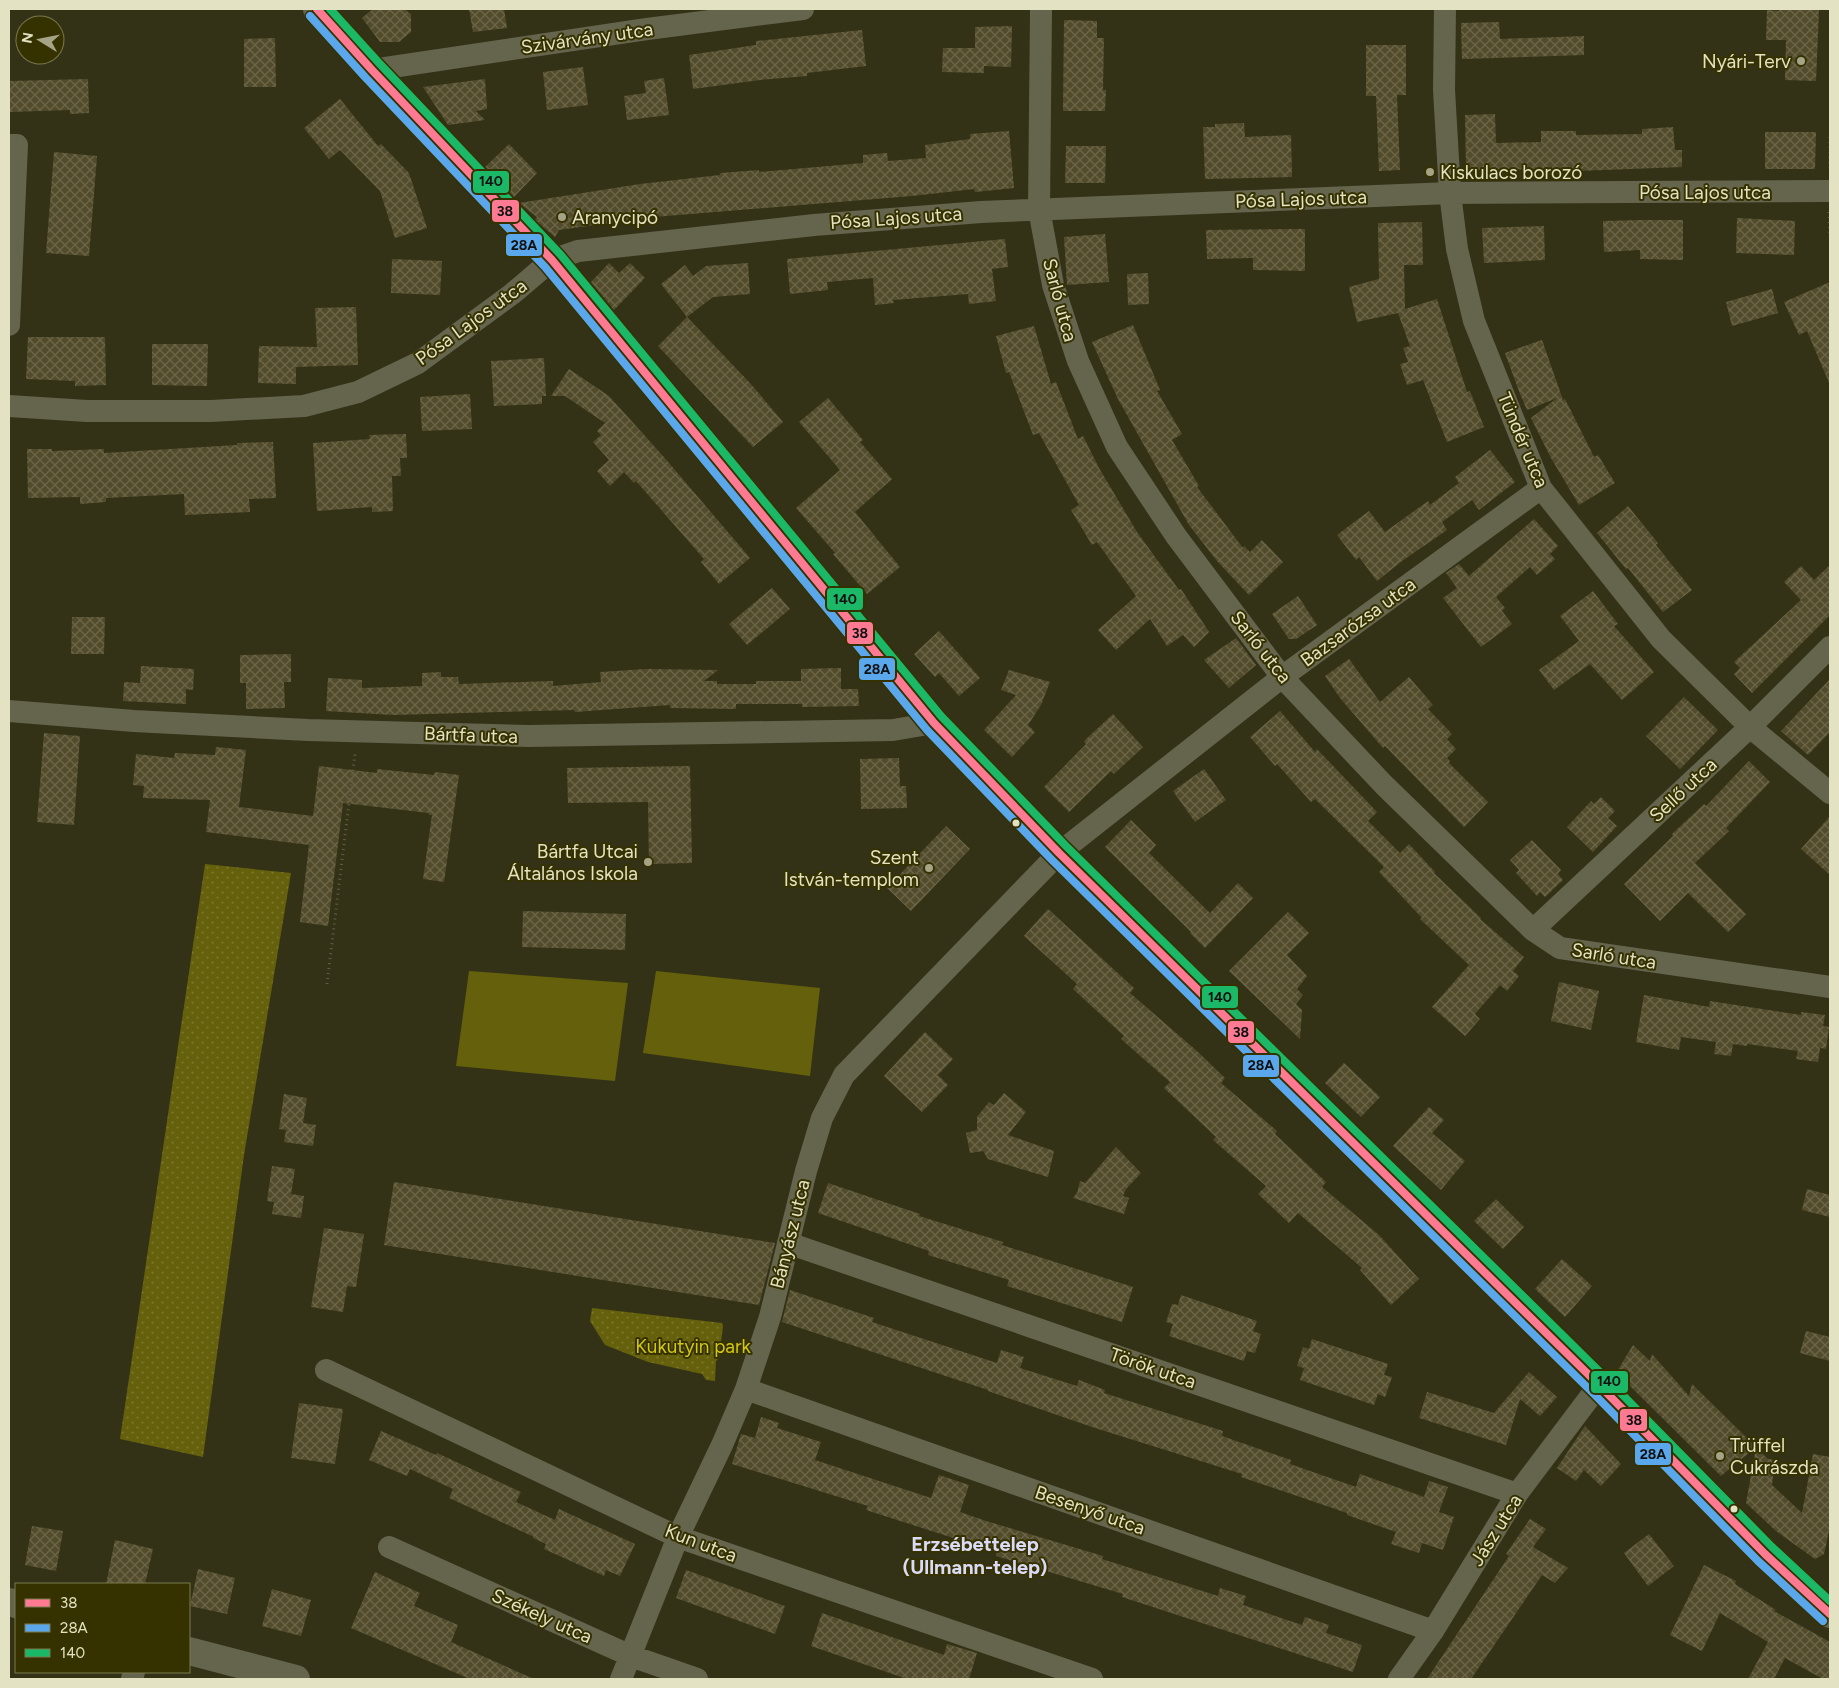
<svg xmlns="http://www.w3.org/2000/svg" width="1839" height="1688" viewBox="0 0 1839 1688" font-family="Figtree,sans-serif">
<defs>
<pattern id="grass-dots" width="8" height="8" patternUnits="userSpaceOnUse" patternTransform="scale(1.25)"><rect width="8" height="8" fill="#65600b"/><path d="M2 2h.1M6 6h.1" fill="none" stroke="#7b762d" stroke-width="1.8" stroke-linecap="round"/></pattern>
<pattern id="building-cross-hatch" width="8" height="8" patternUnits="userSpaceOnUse" patternTransform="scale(1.25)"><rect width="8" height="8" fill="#534c2c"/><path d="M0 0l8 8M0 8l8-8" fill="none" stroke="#6c6649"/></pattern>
</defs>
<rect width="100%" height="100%" fill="#333217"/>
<path fill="url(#grass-dots)" d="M205,864L291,873L244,1155L203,1457L120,1439Z
M592,1308L722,1323L723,1326L719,1358L716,1361L715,1381L706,1380L702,1374L648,1362L605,1345L590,1321Z"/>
<path fill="#65600b" d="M469,971L628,983L615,1081L456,1066Z
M656,971L820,988L810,1076L643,1053Z"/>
<path fill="url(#building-cross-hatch)" d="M373,9H404L411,14V32L399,42H380L362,18Z
M469,9H504L507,28L473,32Z
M1779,9H1819L1816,81L1785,80L1786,40H1766L1767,10L1779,11Z
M1064,20L1097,21V38H1104L1103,90H1106L1105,111H1063Z
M1499,22L1500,39L1584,36V55L1462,59L1461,23Z
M1012,26L1011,67L984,66V73L942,72L943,48H975V27Z
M862,30L866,66L807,73V76L760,80L693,89L689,55L756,45V41Z
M275,38L276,87H244V39Z
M1366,45H1406V95H1397L1400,170L1379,171L1376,96H1366Z
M583,67L588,105L547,110L543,72Z
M664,78L669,115L627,120L624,96L646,93L644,81Z
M88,79L89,113L70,114V110L9,112V81Z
M485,79L487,109L476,111L485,120L448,125L423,87Z
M340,99L378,146L381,144L409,173L427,228L395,238L380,191L340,150L329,159L304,128Z
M1495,114L1496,143L1541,142V131H1576V135L1642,134V129L1673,127L1675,150H1682V167L1577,171H1541V169L1466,170L1465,115Z
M1244,123L1245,137L1291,135L1292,177L1205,179L1203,127H1215V124Z
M1009,131L1014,188L975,192L974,189L912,196L654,217L559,230L555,237L535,220L537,217L519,203L640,184L720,175V173L759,170V172L863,163V155L887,153L888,161L926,158L925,145L970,139V134Z
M1765,132H1816L1815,169H1765Z
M509,144L537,173L514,197L485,167Z
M1066,146H1106L1105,183H1065Z
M54,152L97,156L89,256L46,253Z
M1737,218L1795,221L1794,255L1736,253Z
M1641,220H1683V260L1640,259V250L1604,252L1603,221Z
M1422,222L1423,265H1404L1405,309L1437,299L1467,392L1470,391L1484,427L1447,442L1423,380L1407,385L1400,364L1408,362L1403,348L1410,346L1398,313L1357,322L1349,287L1379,279L1378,223Z
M1544,226L1545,260L1484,263L1482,228Z
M1305,229V271L1253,270V258L1207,259L1206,230Z
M1105,234L1109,282L1067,285L1064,237Z
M1005,239L1008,267L992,269L996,301L969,304L968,294L893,300L894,303L875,305L873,278L827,282L828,290L790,294L787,259Z
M392,259L442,261L440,295L391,293Z
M609,263L619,273L630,263L645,278L614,310L591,282Z
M748,263L750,294L713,297L687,317L661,284L685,265L693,276L706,266Z
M1148,273L1149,304L1128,305L1127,274Z
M1830,282V385L1807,331L1799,335L1784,302Z
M1772,289L1778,313L1732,326L1726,302Z
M356,307L358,365L296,367V384L258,383L259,346L317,347L315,308Z
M687,317L750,383L783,422L753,447L658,346Z
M1133,325L1160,390L1157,391L1182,434L1172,440L1199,486L1197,487L1243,548L1244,546L1250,552L1262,540L1283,562L1249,595L1217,561L1189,525L1118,399L1092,342Z
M1034,326L1051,384L1056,382L1078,439L1083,436L1099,468L1137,532L1179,590L1181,589L1209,632L1194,647L1183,635L1167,646L1150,619L1116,650L1098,630L1136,596L1097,542L1092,545L1071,510L1079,505L1039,433L1033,435L1009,372L1006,373L996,336Z
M28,337H105L106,385L75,386V381L26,379Z
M1542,340L1563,400L1565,399L1594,457L1598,455L1615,483L1579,505L1551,458L1531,418L1557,398L1527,410L1520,394L1505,353Z
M152,344H208L207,386L152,385Z
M544,358L546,396H542V404L494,406L491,361Z
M569,369L609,396L663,456L750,558L719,584L701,562L704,559L636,481L634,483L624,472L610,486L597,471L609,460L593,442L601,435L597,431L605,423L565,396H551Z
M470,394L472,429L422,431L420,397Z
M828,398L863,440L860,442L892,479L855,512L900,567L867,594L833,554L835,553L796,508L840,470L799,422Z
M406,434L407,458H400L401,476H392L393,511L372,512V507L317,511L313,443L370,439L369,435Z
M273,442L276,498L249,499L250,512L185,515L184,494L106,498V502L80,504V497L28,498L27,449H52V451L104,449V453L237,445V443Z
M1490,450L1515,482L1479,510L1472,500L1442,522L1447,530L1402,561L1377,581L1359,557L1356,560L1337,535L1369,511L1385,532L1428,501L1430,505L1459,483L1455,477Z
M1628,506L1658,543L1656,545L1692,590L1663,612L1628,568L1626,569L1597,533Z
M1534,519L1558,546L1550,554L1555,559L1537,575L1530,567L1496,597L1505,608L1502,611L1512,624L1481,647L1443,598L1457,588L1446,573L1459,564L1469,576Z
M1830,565V615L1752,693L1734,674L1740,668L1734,662L1801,600L1784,582L1801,566L1814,580Z
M772,588L790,609L747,645L729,624Z
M1593,591L1618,624L1614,626L1654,672L1622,700L1590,664L1554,690L1539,670L1579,641L1560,616Z
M1298,596L1317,625L1296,639H1289L1272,614Z
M72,617H105L104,654H71Z
M939,631L980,678L959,696L939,673L935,677L914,654Z
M1236,638L1256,665L1229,688L1204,660Z
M291,654V682H284L285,708L246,709V683H240V655Z
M1349,659L1380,702L1409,677L1433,705L1428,709L1452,734L1447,739L1456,749L1447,758L1450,761L1449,763L1488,802L1464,827L1385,746L1383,748L1340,698L1325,676Z
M141,666L194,669L193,690L186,689V704L123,701L124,682L140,683Z
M841,668V689H858L859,706L802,707V704H736V709L670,708V705L575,712L574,710L393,715L326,711L328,678L362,680V688L422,686V673L441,672V677H458L459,684L553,681V686L601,682L600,672L646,669L718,670L704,681H717V684H756V681H801V669Z
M1009,670L1050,682L1041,705L1028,725L1035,732L1012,757L984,730L1016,695L1001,690Z
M1830,679V732L1808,755L1781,731Z
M1684,697L1718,730L1680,769L1646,736Z
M1280,711L1315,752L1317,749L1377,812L1368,821L1400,853L1409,844L1435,872L1434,873L1481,918L1480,919L1524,957L1513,971L1519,976L1507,991L1500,985L1475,1014L1480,1019L1465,1036L1432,1007L1469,965L1420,919L1422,918L1379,872L1384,867L1315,799L1311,802L1277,764L1275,766L1250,737Z
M1113,714L1143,747L1114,774L1111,771L1069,812L1044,787L1086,744L1084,741Z
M44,733L80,736L74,825L37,822Z
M216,747L246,750L239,807L313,816L319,766L377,773V769L434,775L435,772L459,775L444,882L423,879L432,815H429V813L343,803L328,926L300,922L309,845L206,832L210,800L143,798L144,786L133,785L136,754L174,758L175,753L215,755Z
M899,758L900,786H906L907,808L861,809L860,759Z
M1749,761L1770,782L1726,828L1729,831L1695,863L1746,914L1728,932L1688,893L1660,921L1624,884L1673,836L1672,834L1704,804L1706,806Z
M690,766L692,863L649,864L648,802L568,803L567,768Z
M1204,769L1226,800L1195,822L1173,791Z
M1601,797L1615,811L1608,818L1617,826L1593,852L1567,827L1591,801L1594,804Z
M1830,816V875L1801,849Z
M1131,820L1156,845L1149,853L1210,913L1238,883L1253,898L1205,948L1190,933L1191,932L1105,847Z
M946,826L970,849L911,911L887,888Z
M1532,840L1561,870L1558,874L1563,880L1545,897L1540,892L1537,896L1516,873L1519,870L1510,860Z
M1048,909L1134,988L1130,993L1198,1052L1225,1078L1221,1083L1277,1131L1275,1134L1326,1182L1322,1187L1379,1235L1419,1279L1391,1305L1360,1270L1362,1268L1298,1213L1289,1223L1258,1194L1266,1186L1213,1140L1216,1137L1164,1088L1170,1082L1121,1039L1124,1036L1073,989L1077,984L1024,936Z
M523,911L626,914L625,950L522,947Z
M1288,912L1309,933L1287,955L1307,976L1297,989L1303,995L1296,1004L1302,1010L1300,1039L1229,971Z
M1559,982L1599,991L1591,1030L1551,1021Z
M1644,995L1709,1007L1710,1001L1801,1015V1012L1825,1015L1823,1026L1829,1027L1826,1049L1820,1048L1818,1062L1796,1059L1798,1051L1747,1044V1046L1733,1044L1731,1056L1714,1054L1716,1042L1681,1037L1679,1050L1636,1042Z
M925,1032L953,1059L938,1075L948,1085L922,1112L884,1076Z
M1344,1063L1380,1097L1361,1117L1325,1083Z
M1004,1093L1026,1112L1008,1135L1054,1151L1048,1177L988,1159L983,1151L970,1153L966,1133L977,1130V1117L989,1102L994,1105Z
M284,1094L307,1098L303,1123L316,1125L313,1146L284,1142L286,1130L279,1129Z
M1429,1107L1444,1120L1432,1133L1465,1161L1441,1190L1393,1146Z
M1116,1147L1141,1173L1126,1189L1123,1196L1129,1198L1124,1214L1073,1198L1077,1193L1080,1181L1085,1183Z
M272,1166L295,1169L291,1194L304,1196L301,1218L272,1214L274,1202L267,1201Z
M394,1182L775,1243L759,1305L384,1245Z
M828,1183L920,1214L919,1216L1003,1242L1002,1245L1133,1287L1122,1322L1007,1286L1009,1280L928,1255L929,1251L818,1213Z
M1807,1189L1830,1195V1217L1802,1210Z
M1496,1199L1524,1227L1503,1249L1474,1221Z
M324,1228L364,1234L356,1287L347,1286L343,1312L311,1307Z
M1562,1259L1592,1286L1565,1317L1535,1289Z
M790,1290L874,1318L872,1322L997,1363L1001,1350L1024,1357L1020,1368L1077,1386L1079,1380L1105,1390L1104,1393L1223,1431L1222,1436L1291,1460L1290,1464L1356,1487L1360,1474L1424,1497L1429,1481L1448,1487L1439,1512L1454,1517L1443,1550L1422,1543L1419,1553L1391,1544L1396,1532L1347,1515V1513L1241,1477L1242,1474L1092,1427L988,1391V1390L782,1322Z
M1181,1295L1257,1321L1253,1331L1261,1334L1255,1353L1247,1351L1244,1361L1169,1336L1173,1324L1166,1322L1172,1304L1178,1305Z
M1806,1331L1830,1337V1361L1800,1353Z
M1312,1339L1388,1364L1384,1375L1392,1377L1385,1397L1378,1394L1374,1405L1300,1380L1304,1368L1297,1366L1303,1347L1309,1349Z
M1633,1345L1650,1361L1652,1354L1689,1396L1692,1384L1756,1447L1721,1476L1633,1389L1616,1373Z
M1529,1372L1557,1397L1540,1416L1520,1399L1506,1445L1419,1418L1427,1392L1494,1413Z
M299,1403L343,1409L335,1464L291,1458Z
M761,1417L779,1423L777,1428L821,1442L815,1460L931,1498L939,1475L969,1485L960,1512L986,1521L1103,1556L1102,1559L1218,1596L1220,1588L1246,1596L1243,1605L1302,1625L1305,1617L1329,1625L1326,1633L1362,1645L1353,1672L1122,1597L1123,1594L996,1556L997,1552L866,1510L868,1506L732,1464L741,1434L755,1438Z
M1585,1426L1621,1464L1601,1486L1584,1470L1576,1481L1557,1468Z
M381,1431L436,1455L437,1453L521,1492L516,1502L555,1520L559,1509L635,1544L620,1576L606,1570L604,1576L544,1549L546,1544L533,1538L534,1537L449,1498L453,1489L410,1469L407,1476L369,1460Z
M1756,1448L1768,1459L1775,1460L1772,1485L1802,1513L1813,1454L1830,1457V1526L1824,1554L1815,1559L1776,1531L1746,1503Z
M1530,1519L1546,1529L1533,1547L1568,1568L1555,1583L1542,1575L1471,1679H1427L1509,1556L1506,1554Z
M32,1526L63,1531L56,1571L25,1565Z
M1649,1534L1674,1566L1648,1586L1624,1553Z
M115,1540L153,1549L145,1584H106Z
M1704,1565L1736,1581L1735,1584L1776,1610L1774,1611L1830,1642V1679H1823L1785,1658L1774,1679H1748L1768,1642L1720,1613L1702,1651L1670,1635Z
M198,1569L235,1578L227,1614L190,1606Z
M686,1570L785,1606L775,1634L676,1598Z
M375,1572L420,1593L414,1606L458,1625L451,1642L534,1679H470L351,1628Z
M272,1589L311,1600L301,1636L262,1626Z
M822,1613L944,1655L947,1644L977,1653L969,1679H907L811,1646Z"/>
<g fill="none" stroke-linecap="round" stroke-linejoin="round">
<path stroke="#615f4b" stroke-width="3" stroke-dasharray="1 4" stroke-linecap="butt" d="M1830,168V136
M1829,212L1830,236
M327,984L355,754"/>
<path stroke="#65644d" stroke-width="22" d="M1041,9L1039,209L1053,285L1078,361L1117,447L1176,536L1282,677L1384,785L1533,930L1560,948L1830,987
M1445,9L1444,90L1450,193L1457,249L1474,321L1541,488L1661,639L1750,727L1830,793
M372,70L647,29L803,9
M9,145H17L9,325
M9,406L87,411H211L304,406L358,392L418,363L512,294L552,260L578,251L814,225L981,212L1450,193L1830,191
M9,711L134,721L308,730L529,736L893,730L934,723
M1533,930L1750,727L1830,647
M788,1243L1517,1494
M326,1370L678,1537L1092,1679
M746,1389L1433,1631
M389,1547L631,1656L697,1679
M132,1679L134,1672
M621,1679L678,1537L722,1445L746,1389L770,1317L806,1171L822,1118L844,1075L1059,853L1282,677L1541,488
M1399,1679L1433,1631L1517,1494L1599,1385"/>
<path stroke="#65644d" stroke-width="28" d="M317,9L372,70L552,260L934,723L1059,853L1599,1385L1765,1554L1830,1614
M9,1602L16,1604
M189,1651L296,1679"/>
<g stroke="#363200" stroke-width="11">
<path id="bus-1" d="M317,9L372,70L552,260L934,723L1059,853L1599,1385L1765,1554L1830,1614"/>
</g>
<g stroke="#363200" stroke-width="11">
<path id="bus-2" d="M310,16L365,77L545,267L927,730L1052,860L1592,1392L1758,1561L1823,1621"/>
</g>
<g stroke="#363200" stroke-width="11">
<path id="bus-3" d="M330,9L379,63L560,254L941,716L1066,846L1606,1378L1772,1547L1830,1601"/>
</g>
<use href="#bus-1" stroke="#fe7a93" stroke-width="8"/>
<use href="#bus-2" stroke="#5aa8eb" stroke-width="8"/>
<use href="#bus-3" stroke="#1ab867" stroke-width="8"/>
</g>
<g fill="#a5a486" stroke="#363200" stroke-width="2">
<circle cx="1801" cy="61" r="5"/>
<circle cx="1430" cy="172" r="5"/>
<circle cx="562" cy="217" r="5"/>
<circle cx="648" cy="862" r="5"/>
<circle cx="929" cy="868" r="5"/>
<circle cx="1720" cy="1456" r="5"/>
</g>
<g fill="#e3e2c2" stroke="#363200" stroke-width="2">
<circle cx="1016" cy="823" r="4.5"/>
<circle cx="1734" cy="1509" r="4.5"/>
</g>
<g text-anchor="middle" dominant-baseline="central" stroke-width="4" stroke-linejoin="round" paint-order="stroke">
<g font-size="19" fill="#e3e2c2" stroke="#363200">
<text transform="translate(587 38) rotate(-8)">Szivárvány utca</text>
<text x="1705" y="192">Pósa Lajos utca</text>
<text transform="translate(1301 199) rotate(-2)">Pósa Lajos utca</text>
<text transform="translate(896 218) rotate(-4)">Pósa Lajos utca</text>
<text transform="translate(1060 300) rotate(75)">Sarló utca</text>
<text transform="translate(471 322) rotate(-36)">Pósa Lajos utca</text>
<text transform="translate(1523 440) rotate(67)">Tündér utca</text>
<text transform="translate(1358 622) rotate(-36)">Bazsarózsa utca</text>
<text transform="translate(1261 647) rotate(52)">Sarló utca</text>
<text transform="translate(471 735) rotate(2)">Bártfa utca</text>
<text transform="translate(1683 790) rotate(-43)">Sellő utca</text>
<text transform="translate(1614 956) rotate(9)">Sarló utca</text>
<text transform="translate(790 1234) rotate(-76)">Bányász utca</text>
<text transform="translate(1153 1368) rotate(19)">Török utca</text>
<text transform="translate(1090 1510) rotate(19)">Besenyő utca</text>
<text transform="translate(1496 1530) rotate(-58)">Jász utca</text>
<text transform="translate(701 1543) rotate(21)">Kun utca</text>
<text transform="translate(542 1616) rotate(24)">Székely utca</text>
</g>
<g font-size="19" fill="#e3e2c2" stroke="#363200" text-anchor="end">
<text x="1791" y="61">Nyári-Terv</text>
<text x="1440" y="172" text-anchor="start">Kiskulacs borozó</text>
<text x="572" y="217" text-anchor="start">Aranycipó</text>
<text x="638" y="851">Bártfa Utcai<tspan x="638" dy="22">Általános Iskola</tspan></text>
<text x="919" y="857">Szent<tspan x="919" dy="22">István-templom</tspan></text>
<text x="1730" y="1445" text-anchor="start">Trüffel<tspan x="1730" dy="22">Cukrászda</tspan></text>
</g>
<g font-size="19" fill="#d2c712" stroke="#363200">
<text x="693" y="1346">Kukutyin park</text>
</g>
<g font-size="20" font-weight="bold" fill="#dbdbf8" stroke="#363200">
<text x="975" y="1544">Erzsébettelep<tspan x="975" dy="23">(Ullmann-telep)</tspan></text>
</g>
</g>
<g stroke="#363200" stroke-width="2">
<rect x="472" y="170" width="38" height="24" rx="5" fill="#1ab867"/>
<rect x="491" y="199" width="29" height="24" rx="5" fill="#fe7a93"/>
<rect x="505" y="233" width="38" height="24" rx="5" fill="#5aa8eb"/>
<rect x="826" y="587" width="38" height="24" rx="5" fill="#1ab867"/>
<rect x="846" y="621" width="28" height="24" rx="5" fill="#fe7a93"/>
<rect x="858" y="657" width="38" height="24" rx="5" fill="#5aa8eb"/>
<rect x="1201" y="985" width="38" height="24" rx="5" fill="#1ab867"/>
<rect x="1227" y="1020" width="28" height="24" rx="5" fill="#fe7a93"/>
<rect x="1242" y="1054" width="38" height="24" rx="5" fill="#5aa8eb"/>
<rect x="1590" y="1370" width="39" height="24" rx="5" fill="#1ab867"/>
<rect x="1619" y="1408" width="29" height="24" rx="5" fill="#fe7a93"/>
<rect x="1634" y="1442" width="38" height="24" rx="5" fill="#5aa8eb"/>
</g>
<g font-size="14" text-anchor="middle" font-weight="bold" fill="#111">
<text x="491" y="186">140</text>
<text x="505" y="216">38</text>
<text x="524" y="250">28A</text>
<text x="845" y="604">140</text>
<text x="860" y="638">38</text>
<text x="877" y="674">28A</text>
<text x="1220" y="1002">140</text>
<text x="1241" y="1037">38</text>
<text x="1261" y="1070">28A</text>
<text x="1609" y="1386">140</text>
<text x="1634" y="1425">38</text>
<text x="1653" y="1459">28A</text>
</g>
<rect width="1839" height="1688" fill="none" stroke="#e3e2c2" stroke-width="20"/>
<rect x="15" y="1583" width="175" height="90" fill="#363200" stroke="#7b784e"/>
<rect x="25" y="1599" width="25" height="8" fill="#fe7a93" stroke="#7b784e"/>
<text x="60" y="1608" font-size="15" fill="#e3e2c2">38</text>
<rect x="25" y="1624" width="25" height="8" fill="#5aa8eb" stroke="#7b784e"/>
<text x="60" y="1633" font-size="15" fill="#e3e2c2">28A</text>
<rect x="25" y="1649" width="25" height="8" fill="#1ab867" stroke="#7b784e"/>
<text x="60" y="1658" font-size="15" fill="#e3e2c2">140</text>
<g transform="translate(40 40) rotate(280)"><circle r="24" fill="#363200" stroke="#7b784e"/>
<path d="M0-4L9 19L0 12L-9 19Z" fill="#a5a486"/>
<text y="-8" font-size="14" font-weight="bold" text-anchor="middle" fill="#e3e2c2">N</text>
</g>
</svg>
